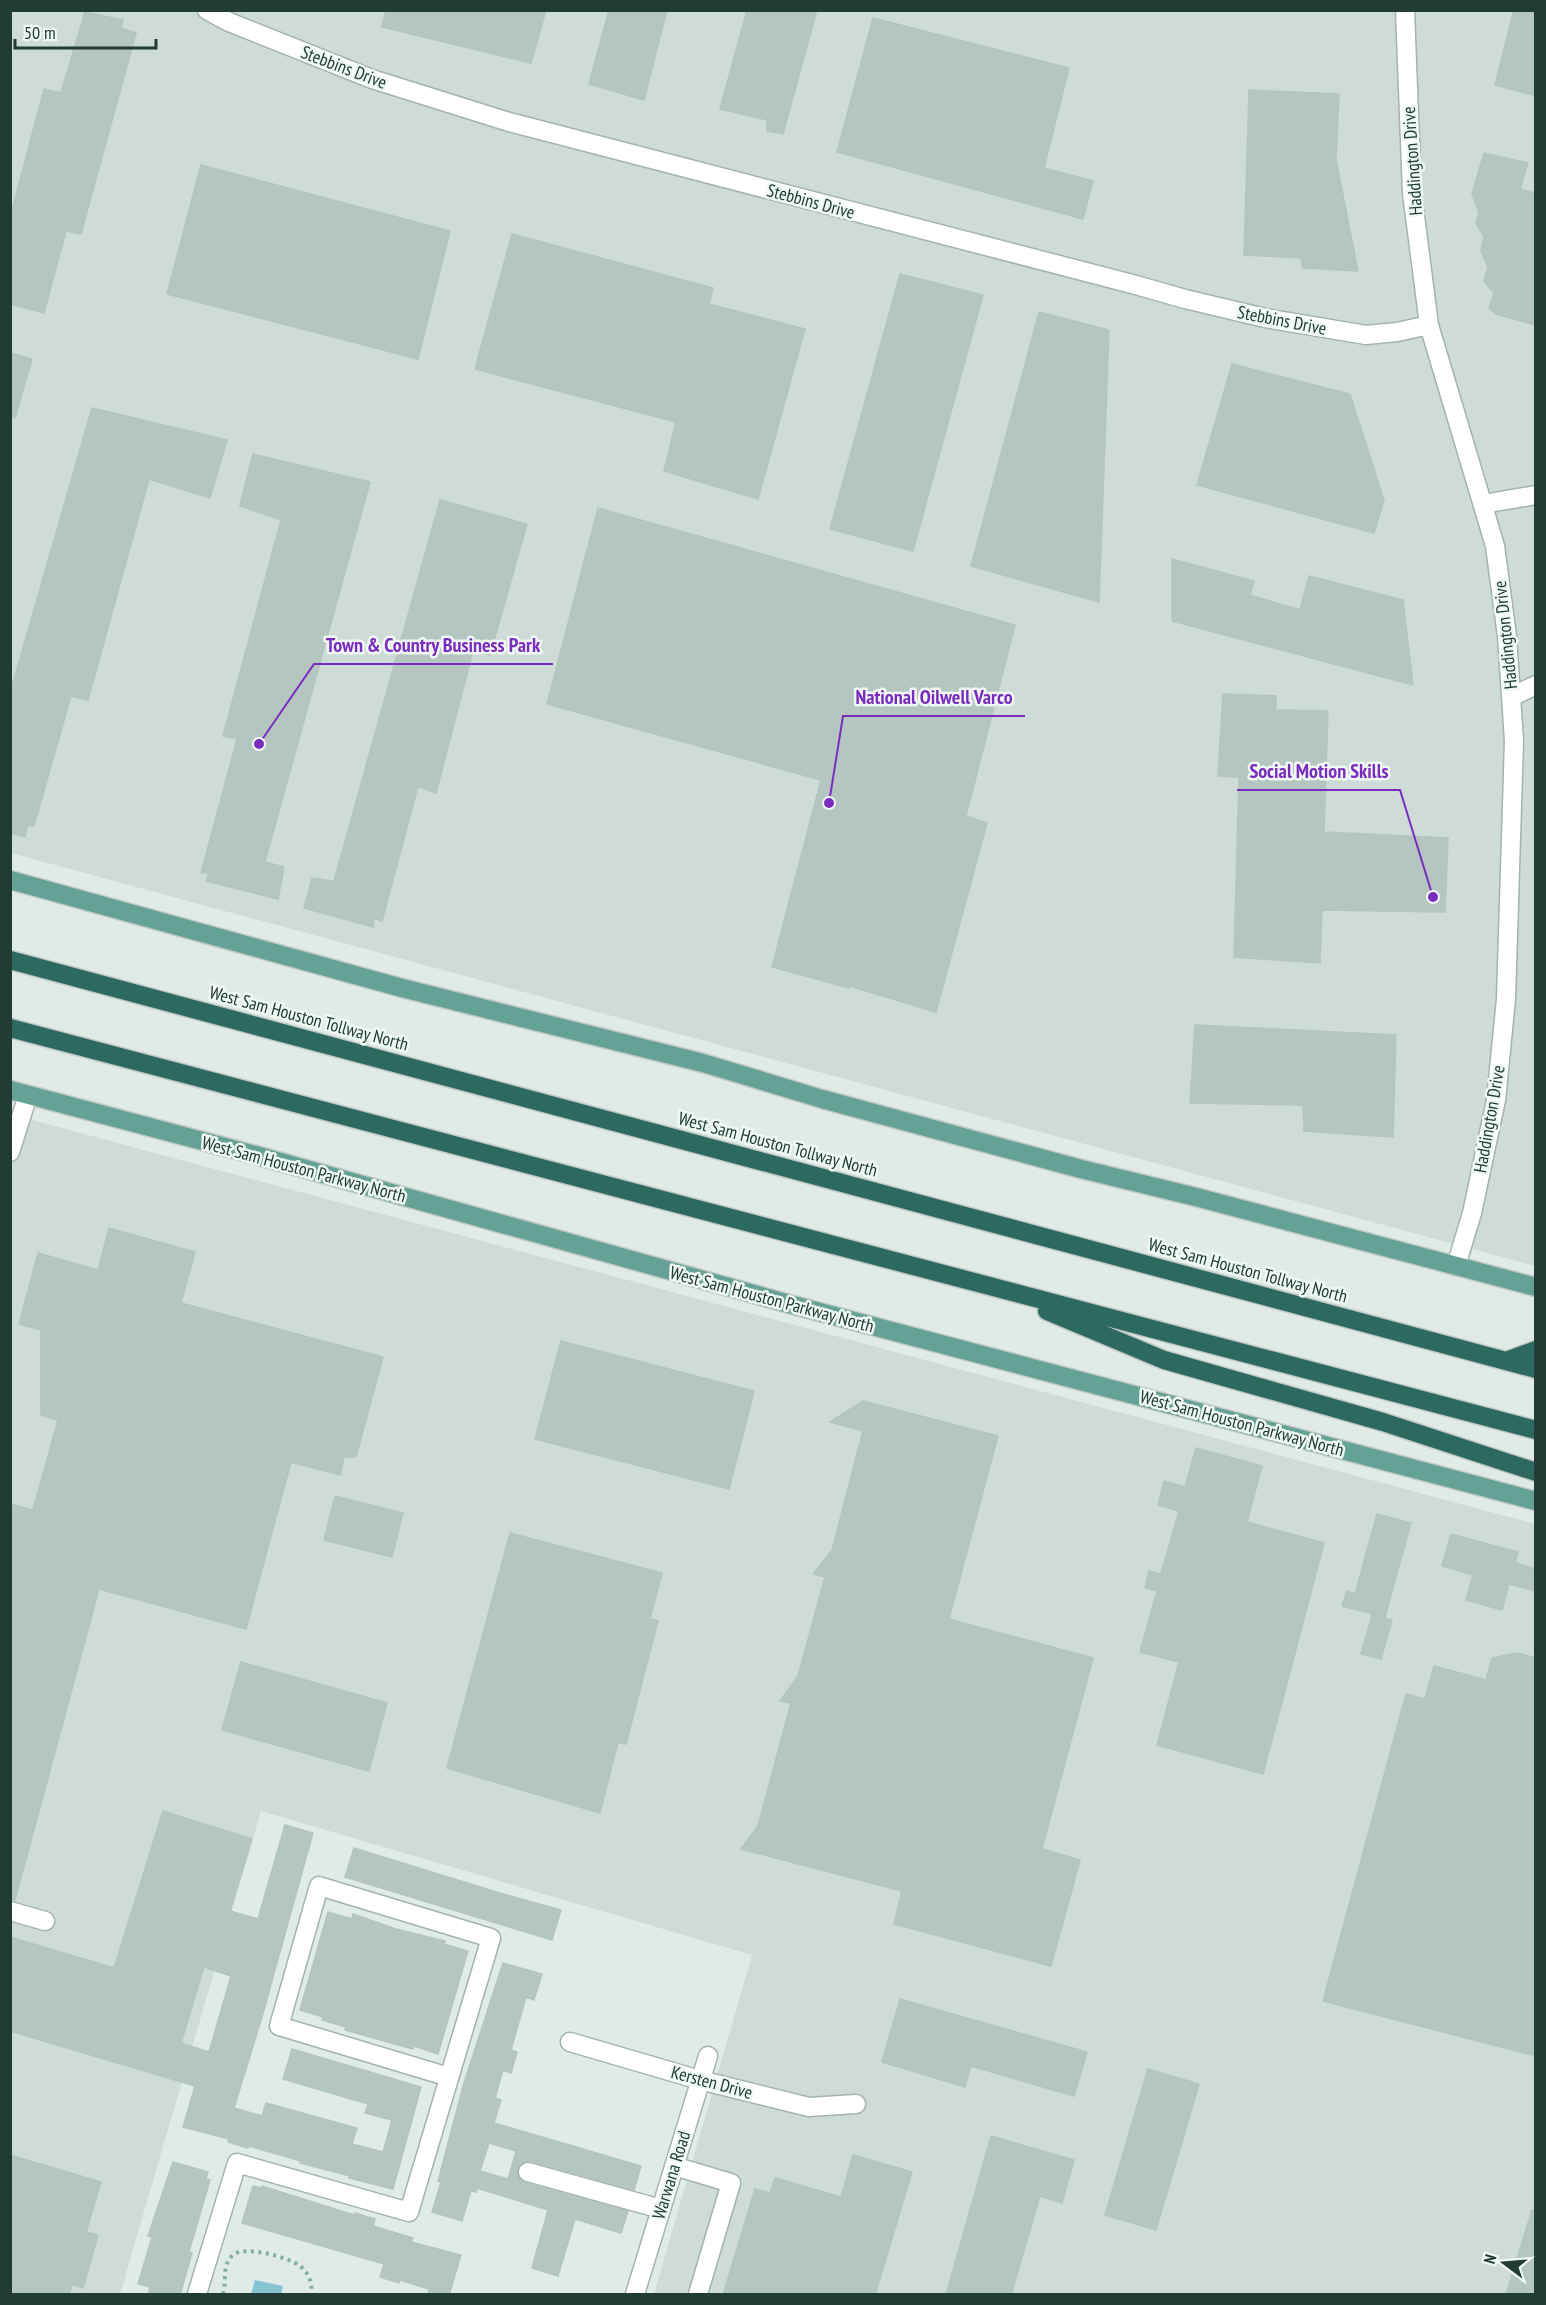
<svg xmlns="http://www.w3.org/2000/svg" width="1546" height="2305" viewBox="0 0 1546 2305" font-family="'PT Sans Narrow',sans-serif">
<rect width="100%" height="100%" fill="#e0ebe7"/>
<path fill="#cedbd6" d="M10,11H1535V1266L11,853Z
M10,1114L1535,1524V2294H654L752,1955L261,1811L120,2294H11Z"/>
<path fill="#86c4d2" d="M255,2280L283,2286L281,2294H251Z"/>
<path fill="#b5c6c0" stroke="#b2c5be" stroke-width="1.5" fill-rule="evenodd" d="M386,10H546L531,63L382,27Z
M609,10H667L644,100L589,84Z
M747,10H817L783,134L767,131V120L720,109Z
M1514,10H1536V96L1495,85Z
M85,12L123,20L121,28L136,33L81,234L66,231L44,313L10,304V218L44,89L61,93Z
M873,18L1069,68L1044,168L1093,181L1083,219L837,152Z
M1249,90L1339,94L1336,160L1358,271L1303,268L1301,258L1244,255Z
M1484,153L1528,163L1520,189L1536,193V325L1496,314L1489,308L1494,293L1484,281L1488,267L1481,251L1484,237L1476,223L1479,213L1472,194Z
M201,165L450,231L418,359L167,294Z
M512,234L713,288L709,304L805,329L758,499L664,471L676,422L475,369Z
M900,274L983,295L913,551L830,529Z
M1039,312L1109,330L1099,602L971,566Z
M10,353L32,359L15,418L10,417Z
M1232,364L1350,394L1384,500L1374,533L1197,485Z
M92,408L227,440L210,498L149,479L88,700L71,696L34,826H27L25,837L10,833V693Z
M253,454L370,482L265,862L284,867L278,899L206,881L209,873H201L237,739L223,736L281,520L240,506Z
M440,500L527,524L490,655L473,651L436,793L418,786L382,921L374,918L373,927L304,908L312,878L334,881Z
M598,508L1015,625L966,816L987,823L936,1012L849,986V988L772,967L821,780L547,704Z
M1172,559L1254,581L1250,595L1300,610L1309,576L1403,600L1413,685L1172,621Z
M1223,694L1276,696V710L1328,711L1324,832L1448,838L1445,912L1322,910L1320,963L1234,957L1239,777L1218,776Z
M1195,1025L1396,1035L1393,1137L1304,1131L1303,1105L1190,1103Z
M109,1228L195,1252L181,1303L383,1357L356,1457H344L340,1475L291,1462L246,1629L99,1589L15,1900L10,1899V1504L33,1510L58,1420L41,1415V1330L19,1324L38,1253L98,1270Z
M561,1341L754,1391L729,1489L535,1439Z
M863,1401L998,1436L949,1619L1093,1658L1042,1849L1080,1860L1051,1966L894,1924L902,1891L741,1849L758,1826L791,1703L780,1701L798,1676L825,1577L813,1574L832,1550L863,1431L830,1422Z
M1196,1448L1262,1466L1247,1522L1324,1543L1263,1774L1157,1745L1179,1662L1140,1652L1157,1591L1145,1588L1149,1571L1161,1574L1179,1511L1158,1505L1164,1481L1185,1487Z
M335,1496L403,1513L392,1557L324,1540Z
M1377,1514L1411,1523L1385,1617L1342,1606L1347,1591L1355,1594Z
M510,1533L662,1573L650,1619L658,1621L626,1744L618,1742L600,1813L447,1768Z
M1451,1534L1518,1552L1515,1563L1536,1569V1591L1509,1584L1502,1610L1466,1600L1473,1575L1442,1566Z
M1372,1615L1392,1620L1381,1659L1361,1654Z
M1517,1653L1536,1658V2056L1323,2001L1406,1694L1425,1699L1434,1666L1486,1680L1492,1658Z
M241,1662L387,1703L369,1771L222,1730Z
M163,1811L252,1839L230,1911L258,1919L285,1825L313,1833L262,2017L234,2108L262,2116L266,2103L357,2128L352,2144L383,2152L392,2120L365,2113L368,2104L283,2079L292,2049L421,2087L393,2189L349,2178L350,2176L300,2163L301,2161L249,2146L248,2148L228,2142L229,2139L183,2127L195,2086L10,2031V1937L114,1968ZM204,1967L231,1976L209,2052L181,2043Z
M354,1848L503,1894L561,1910L552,1940L345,1877Z
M328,1912L352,1919L353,1914L396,1929L445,1941L444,1944L468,1951L438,2054L414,2046L413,2049L345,2030L346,2027L322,2020L323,2017L300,2010Z
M503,1963L542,1974L534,2000L526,1997L511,2050L517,2052L511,2073L503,2070L495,2098L501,2100L494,2123L641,2166L634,2190L531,2161H525L520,2164L517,2175L525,2183L628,2211L621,2233L575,2219L558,2276L532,2268L548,2210L477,2188L476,2192L471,2191L462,2221L432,2212L441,2182L438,2181L464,2083ZM489,2143L516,2151L508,2179L480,2171Z
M900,1999L1087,2052L1074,2096L971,2066L965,2087L882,2062Z
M1148,2069L1199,2084L1156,2230L1105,2215Z
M991,2136L1074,2160L1062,2203L1040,2196L1011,2295H946Z
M10,2155L101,2182L86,2232L98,2235L83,2288L72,2284L69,2295H10Z
M853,2155L912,2172L875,2295H723L755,2189L770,2193L775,2178L841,2197Z
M173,2162L208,2172L206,2179L210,2180L189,2252L192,2253L180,2295H148L150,2287L138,2284L152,2237L148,2236Z
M253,2186L262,2188V2186L354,2215L355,2213L375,2219L373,2226L413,2238L411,2242L461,2255L449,2295H428L429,2289L400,2280L399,2283L380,2277L384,2264L242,2223Z
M1532,2210H1536V2295H1506Z"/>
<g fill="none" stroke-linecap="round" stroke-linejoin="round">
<g stroke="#a3b3ae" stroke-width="21">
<path id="minor" d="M207,10L229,22L372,79L509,122L1136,285L1185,299L1265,318L1366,335L1397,332L1429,325
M1405,10L1412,193L1429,325L1495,546L1507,636L1514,741L1506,999L1496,1100L1472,1213L1456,1266
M1483,504L1536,495
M1511,697L1536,685
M10,1152L28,1095
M10,1911L45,1921
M570,2042L700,2080L809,2107L856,2104
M674,2166L731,2183L698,2294
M528,2172L661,2209
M197,2294L237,2163L409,2212L491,1938L319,1886L279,2026L449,2077
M635,2294L708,2056"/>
</g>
<g stroke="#c1c8c6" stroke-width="21">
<path id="major" d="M10,880L402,988L703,1063L822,1099L1081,1169L1196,1197L1536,1287
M10,1090L259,1156L793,1305L1536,1501"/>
</g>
<g stroke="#c1c8c6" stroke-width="21">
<path id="highway" d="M10,960L1536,1369
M10,1028L1536,1430
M1047,1311L1164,1360L1383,1422L1536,1472
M1506,1361L1536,1350"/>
</g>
<path stroke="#80b0a2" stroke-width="4" stroke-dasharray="3 4.5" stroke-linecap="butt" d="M223,2294C227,2283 221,2265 233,2255C245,2245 288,2257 300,2266C309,2273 313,2284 311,2294"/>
<use href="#minor" stroke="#fff" stroke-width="18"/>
<use href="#major" stroke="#63a294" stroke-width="18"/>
<use href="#highway" stroke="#2c695e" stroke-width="18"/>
</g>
<g text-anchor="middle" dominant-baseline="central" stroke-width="5" stroke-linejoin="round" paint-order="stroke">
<g font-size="18" fill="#203c35" stroke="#f0f8f4">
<text transform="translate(344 67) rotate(21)">Stebbins Drive</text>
<text transform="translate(1412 161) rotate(-94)">Haddington Drive</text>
<text transform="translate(811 201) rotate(15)">Stebbins Drive</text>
<text transform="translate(1282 320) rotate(11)">Stebbins Drive</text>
<text transform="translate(1505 635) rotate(-96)">Haddington Drive</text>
<text transform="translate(309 1018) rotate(15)">West Sam Houston Tollway North</text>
<text transform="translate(1489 1119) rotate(-80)">Haddington Drive</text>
<text transform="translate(778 1144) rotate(15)">West Sam Houston Tollway North</text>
<text transform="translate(304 1169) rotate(15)">West Sam Houston Parkway North</text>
<text transform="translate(1248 1270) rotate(15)">West Sam Houston Tollway North</text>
<text transform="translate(772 1299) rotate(15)">West Sam Houston Parkway North</text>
<text transform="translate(1242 1423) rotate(15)">West Sam Houston Parkway North</text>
<text transform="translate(712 2082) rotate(15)">Kersten Drive</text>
<text transform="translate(671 2175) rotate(-73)">Warwana Road</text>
</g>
</g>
<path fill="none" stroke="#7b2cbf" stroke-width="2" d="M259 744L314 664H553M829 803L843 716H1025M1433 897L1400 790H1237"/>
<g fill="#7b2cbf" stroke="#f0f8f4" stroke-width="2">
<circle cx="259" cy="744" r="6"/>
<circle cx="829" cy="803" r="6"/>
<circle cx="1433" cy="897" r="6"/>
</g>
<g font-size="20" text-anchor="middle" font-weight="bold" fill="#7b2cbf" stroke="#f0f8f4" stroke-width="5" stroke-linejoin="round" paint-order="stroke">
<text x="433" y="652">Town &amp; Country Business Park</text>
<text x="934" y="704">National Oilwell Varco</text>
<text x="1319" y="778">Social Motion Skills</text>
</g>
<rect width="1546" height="2305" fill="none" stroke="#203c35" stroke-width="24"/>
<g transform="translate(1504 2263) rotate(286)" stroke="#f0f8f4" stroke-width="4.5" paint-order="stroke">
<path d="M0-4.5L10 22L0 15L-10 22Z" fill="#203c35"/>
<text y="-9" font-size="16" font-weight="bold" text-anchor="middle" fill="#203c35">N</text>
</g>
<path d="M15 39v9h141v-9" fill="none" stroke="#203c35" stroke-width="3"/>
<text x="24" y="39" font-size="18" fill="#203c35" stroke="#f0f8f4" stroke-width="4.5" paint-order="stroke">50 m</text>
</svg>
